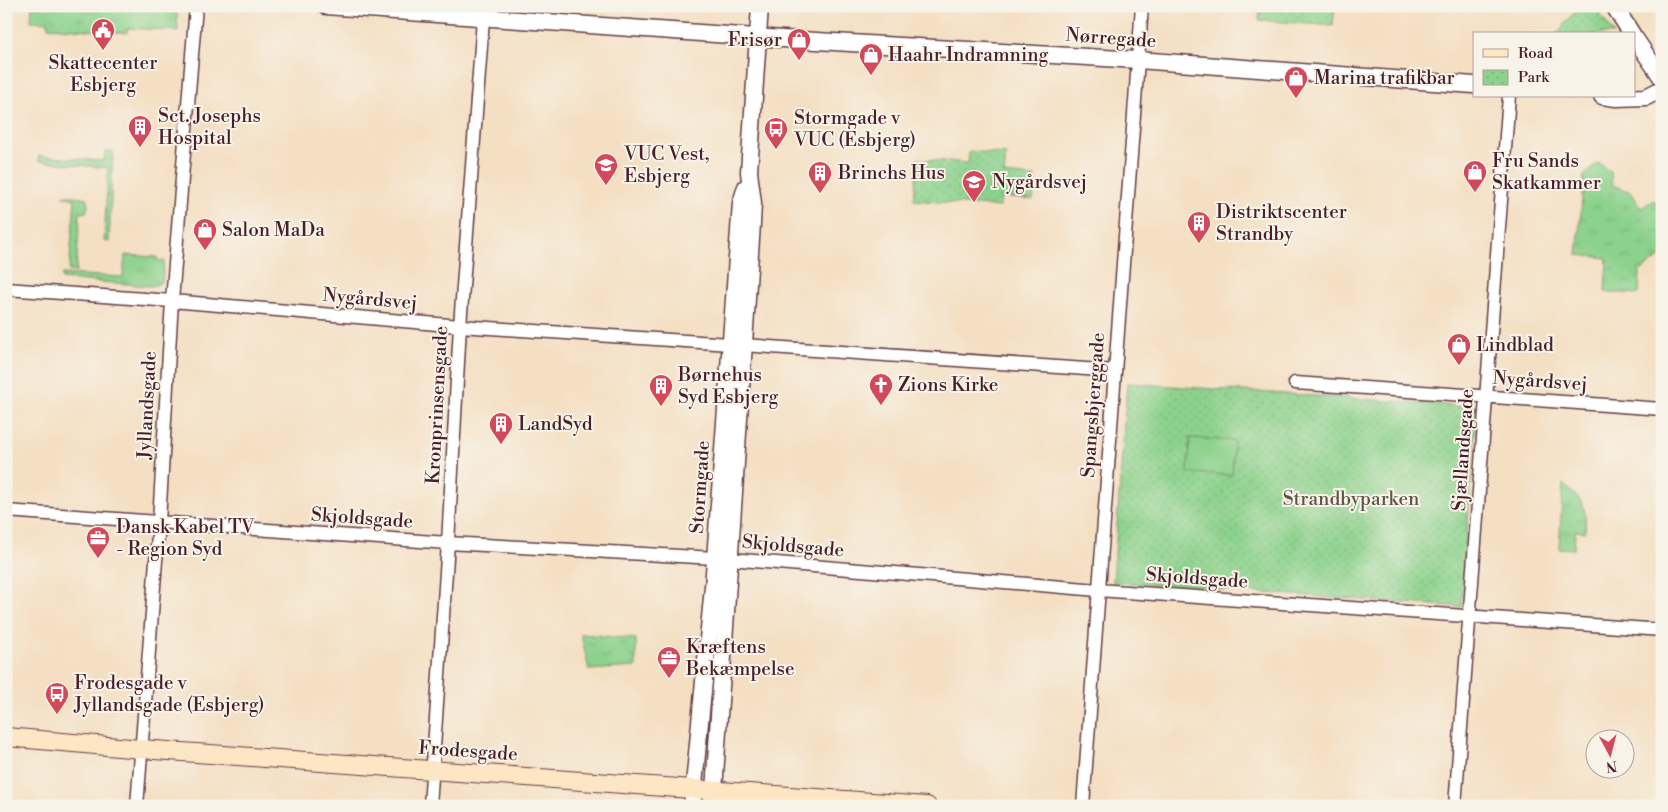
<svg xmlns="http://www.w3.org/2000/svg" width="1668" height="812" viewBox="0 0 1668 812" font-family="'Libre Bodoni',serif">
<defs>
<pattern id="grass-tufts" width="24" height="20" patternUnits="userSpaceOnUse" patternTransform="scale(1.25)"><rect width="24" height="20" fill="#8cd28c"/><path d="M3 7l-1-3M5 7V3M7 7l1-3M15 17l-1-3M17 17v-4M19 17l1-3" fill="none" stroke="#7ab479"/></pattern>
<pattern id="park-dots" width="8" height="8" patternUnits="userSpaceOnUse" patternTransform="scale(1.25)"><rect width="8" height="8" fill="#8cd28c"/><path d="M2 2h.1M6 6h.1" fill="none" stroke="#7ab479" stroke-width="1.8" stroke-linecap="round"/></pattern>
</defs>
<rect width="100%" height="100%" fill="#f7f3e8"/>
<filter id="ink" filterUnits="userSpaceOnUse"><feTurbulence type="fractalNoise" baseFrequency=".02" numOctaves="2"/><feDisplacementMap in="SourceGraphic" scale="10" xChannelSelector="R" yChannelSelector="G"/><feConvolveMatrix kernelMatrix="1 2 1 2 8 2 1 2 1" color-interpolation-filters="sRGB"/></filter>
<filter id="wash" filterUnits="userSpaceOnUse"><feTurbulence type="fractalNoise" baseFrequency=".0096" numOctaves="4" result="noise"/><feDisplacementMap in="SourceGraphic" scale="20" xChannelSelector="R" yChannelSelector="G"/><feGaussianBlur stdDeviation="1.12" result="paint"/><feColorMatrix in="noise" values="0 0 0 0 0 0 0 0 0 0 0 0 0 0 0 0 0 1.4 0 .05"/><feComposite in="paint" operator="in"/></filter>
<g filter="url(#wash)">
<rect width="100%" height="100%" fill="#f4dfc3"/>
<path fill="url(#grass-tufts)" stroke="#6b785c" d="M32,6H81L83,11L91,12L95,7L175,12L177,14L178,31L128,28L127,33L48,27V22L31,21Z
M110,151H113L109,242L104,241L108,168L39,161V156L103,161L106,152Z
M1598,163L1611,172L1612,185L1631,192L1641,208L1654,200L1662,213V256L1640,271L1639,294L1605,292L1607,258L1577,255L1584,176Z
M64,195L87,198L88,207L86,212L80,213L76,272L69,271L75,199L63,197Z
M125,255L157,257V260L164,261L162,281L157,285L150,286L62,279V274L123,277Z
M1563,484C1583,502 1587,504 1585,532L1575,531L1574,549L1559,548Z
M581,634L636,639V667L589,670Z"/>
<path fill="url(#park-dots)" stroke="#6b785c" d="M1260,6H1335L1333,26L1259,20Z
M1582,6H1594L1614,34H1557L1571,16Z
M969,151L1006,154L1004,174L1035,177L1033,200L1001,197L1000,207L914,200L918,159L968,163Z
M1127,383L1477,407L1461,607L1113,582Z"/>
<path fill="#8cd28c" stroke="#6b785c" d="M1190,438L1234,441L1232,475L1188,473Z"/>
</g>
<g filter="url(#ink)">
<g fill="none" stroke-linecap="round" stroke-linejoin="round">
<g stroke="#643c42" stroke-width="15">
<path id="minor" d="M6,289L172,301L460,326L730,344
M743,345L1115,371
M1295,383L1662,409
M6,511L448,543L715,558
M730,559L1098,590L1662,630
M137,806L159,522L172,301L196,6
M430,806L448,543L460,326L484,6
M1083,806L1142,6
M1455,806L1509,96"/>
</g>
<g stroke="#643c42" stroke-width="19">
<path id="tertiary" d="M326,6L783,39L1138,60L1474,85
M1614,6L1632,34
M1634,37L1662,78
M1602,96L1616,98L1646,97L1662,89
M692,806L713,587L741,203L746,187
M713,806L752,224L753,203L749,172L760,6"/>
</g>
<g stroke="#643c42" stroke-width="20">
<path id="secondary" d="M6,737L141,749L927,806"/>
</g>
<use href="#minor" stroke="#fff" stroke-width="12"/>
<use href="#tertiary" stroke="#fff" stroke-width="16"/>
<use href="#secondary" stroke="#fce6c4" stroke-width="18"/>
</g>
</g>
<defs>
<g id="civic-pin" transform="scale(1.25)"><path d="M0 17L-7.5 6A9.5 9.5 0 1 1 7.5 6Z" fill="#d1495b" stroke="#f7f3e8"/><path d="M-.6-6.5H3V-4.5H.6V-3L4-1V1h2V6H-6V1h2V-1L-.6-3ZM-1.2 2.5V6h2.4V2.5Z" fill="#fff"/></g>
<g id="shop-pin" transform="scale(1.25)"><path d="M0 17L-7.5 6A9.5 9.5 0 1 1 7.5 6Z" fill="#d1495b" stroke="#f7f3e8"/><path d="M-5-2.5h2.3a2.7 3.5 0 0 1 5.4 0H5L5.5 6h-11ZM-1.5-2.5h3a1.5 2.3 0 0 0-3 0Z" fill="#fff"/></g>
<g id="building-pin" transform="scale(1.25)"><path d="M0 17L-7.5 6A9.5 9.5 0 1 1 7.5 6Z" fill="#d1495b" stroke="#f7f3e8"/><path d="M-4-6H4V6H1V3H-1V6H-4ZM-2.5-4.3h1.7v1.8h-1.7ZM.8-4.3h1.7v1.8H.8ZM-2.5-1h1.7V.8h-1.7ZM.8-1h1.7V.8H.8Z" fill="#fff"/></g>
<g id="bus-pin" transform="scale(1.25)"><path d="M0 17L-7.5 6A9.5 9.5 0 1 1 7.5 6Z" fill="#d1495b" stroke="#f7f3e8"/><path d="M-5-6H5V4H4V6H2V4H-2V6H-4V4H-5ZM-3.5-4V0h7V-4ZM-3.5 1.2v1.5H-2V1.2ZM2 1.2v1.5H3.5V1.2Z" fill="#fff"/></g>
<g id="school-pin" transform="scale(1.25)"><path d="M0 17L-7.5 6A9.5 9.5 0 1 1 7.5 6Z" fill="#d1495b" stroke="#f7f3e8"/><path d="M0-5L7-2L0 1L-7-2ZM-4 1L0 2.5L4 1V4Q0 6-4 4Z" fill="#fff"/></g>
<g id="church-pin" transform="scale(1.25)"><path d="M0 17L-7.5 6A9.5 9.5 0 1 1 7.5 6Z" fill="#d1495b" stroke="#f7f3e8"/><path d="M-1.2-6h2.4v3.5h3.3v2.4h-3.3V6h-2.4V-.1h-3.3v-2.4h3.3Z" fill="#fff"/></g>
<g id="office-pin" transform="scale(1.25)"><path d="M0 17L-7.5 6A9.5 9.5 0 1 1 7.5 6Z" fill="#d1495b" stroke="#f7f3e8"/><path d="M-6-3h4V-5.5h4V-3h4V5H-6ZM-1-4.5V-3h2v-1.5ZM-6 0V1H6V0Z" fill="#fff"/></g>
</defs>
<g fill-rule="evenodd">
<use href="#civic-pin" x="103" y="30"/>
<use href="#shop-pin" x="799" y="40"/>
<use href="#shop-pin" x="871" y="55"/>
<use href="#shop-pin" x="1296" y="78"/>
<use href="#building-pin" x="140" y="127"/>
<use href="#bus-pin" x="776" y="129"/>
<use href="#school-pin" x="606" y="165"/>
<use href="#shop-pin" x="1475" y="172"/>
<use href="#building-pin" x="820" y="173"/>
<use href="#school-pin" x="974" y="182"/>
<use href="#building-pin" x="1199" y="223"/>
<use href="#shop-pin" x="205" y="230"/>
<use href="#shop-pin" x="1459" y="345"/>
<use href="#church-pin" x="881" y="385"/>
<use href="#building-pin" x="661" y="386"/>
<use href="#building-pin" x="501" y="424"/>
<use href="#office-pin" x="98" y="538"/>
<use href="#office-pin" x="669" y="658"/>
<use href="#bus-pin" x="57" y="694"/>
</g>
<g text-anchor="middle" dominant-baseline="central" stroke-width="4" stroke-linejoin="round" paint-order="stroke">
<g font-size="19" fill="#4a1f2b" stroke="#f7f3e8">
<text transform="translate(1111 38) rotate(4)">Nørregade</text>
<text transform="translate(370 299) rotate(5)">Nygårdsvej</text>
<text transform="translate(1540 381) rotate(4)">Nygårdsvej</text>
<text transform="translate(147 405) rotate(-87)">Jyllandsgade</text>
<text transform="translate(437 405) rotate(-87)">Kronprinsensgade</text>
<text transform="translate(1093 405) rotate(-86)">Spangsbjerggade</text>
<text transform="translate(1463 450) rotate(-86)">Sjællandsgade</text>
<text transform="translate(700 487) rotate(-86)">Stormgade</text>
<text transform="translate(362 518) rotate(4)">Skjoldsgade</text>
<text transform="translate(793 546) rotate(5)">Skjoldsgade</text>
<text transform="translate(1197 578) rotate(4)">Skjoldsgade</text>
<text transform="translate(468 751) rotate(4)">Frodesgade</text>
</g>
<g font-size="19" fill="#4a1f2b" stroke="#f7f3e8" text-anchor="start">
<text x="782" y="40" text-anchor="end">Frisør</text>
<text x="888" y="55">Haahr Indramning</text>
<text x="103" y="63" text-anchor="middle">Skattecenter<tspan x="103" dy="22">Esbjerg</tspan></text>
<text x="1314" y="78">Marina trafikbar</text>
<text x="158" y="116">Sct. Josephs<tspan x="158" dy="22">Hospital</tspan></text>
<text x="794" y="118">Stormgade v<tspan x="794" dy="22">VUC (Esbjerg)</tspan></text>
<text x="624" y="154">VUC Vest,<tspan x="624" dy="22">Esbjerg</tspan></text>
<text x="1492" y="161">Fru Sands<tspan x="1492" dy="22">Skatkammer</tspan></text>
<text x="838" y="173">Brinchs Hus</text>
<text x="992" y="182">Nygårdsvej</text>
<text x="1216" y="212">Distriktscenter<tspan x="1216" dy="22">Strandby</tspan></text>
<text x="222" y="230">Salon MaDa</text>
<text x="1476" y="345">Lindblad</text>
<text x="678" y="375">Børnehus<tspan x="678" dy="22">Syd Esbjerg</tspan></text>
<text x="898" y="385">Zions Kirke</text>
<text x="518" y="424">LandSyd</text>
<text x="116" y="527">Dansk Kabel TV<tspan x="116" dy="22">- Region Syd</tspan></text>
<text x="686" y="647">Kræftens<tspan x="686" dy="22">Bekæmpelse</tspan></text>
<text x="74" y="683">Frodesgade v<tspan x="74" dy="22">Jyllandsgade (Esbjerg)</tspan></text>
</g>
<g font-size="19" fill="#5e5548" stroke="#f7f3e8">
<text x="1351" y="499">Strandbyparken</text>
</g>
</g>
<rect width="1668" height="812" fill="none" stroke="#f7f3e8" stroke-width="25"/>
<rect x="1473" y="32" width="162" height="65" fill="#f7f3e8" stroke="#b29e9c"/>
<rect x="1483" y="49" width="25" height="8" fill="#fce6c4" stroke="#b29e9c"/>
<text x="1518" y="58" font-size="15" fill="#4a1f2b">Road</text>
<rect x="1483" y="70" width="25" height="15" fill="url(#park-dots)" stroke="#b29e9c"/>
<text x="1518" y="82" font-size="15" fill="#4a1f2b">Park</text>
<g transform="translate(1610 754) rotate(173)"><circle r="24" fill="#f7f3e8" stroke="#b29e9c"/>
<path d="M0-4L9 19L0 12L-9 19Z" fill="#d1495b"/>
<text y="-8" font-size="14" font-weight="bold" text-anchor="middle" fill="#4a1f2b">N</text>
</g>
</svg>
